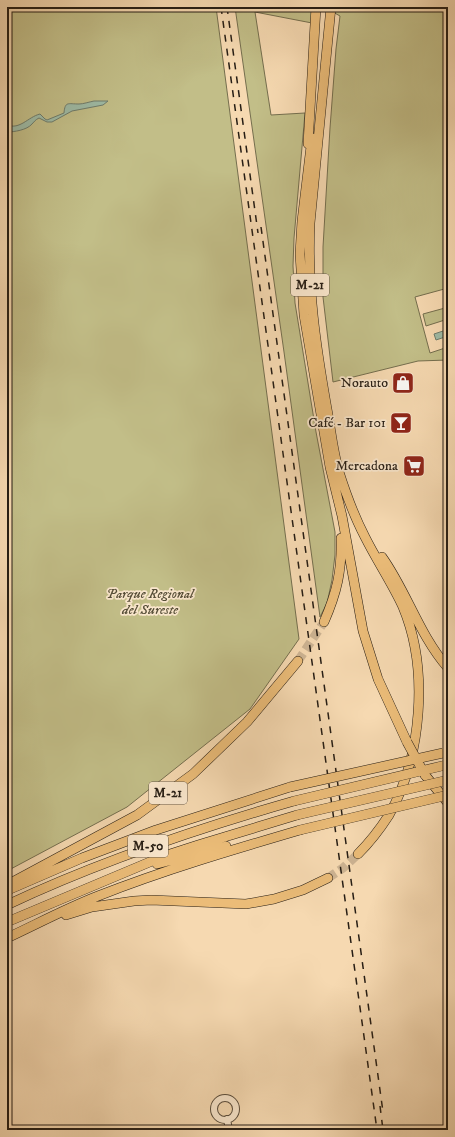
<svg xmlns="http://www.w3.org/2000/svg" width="455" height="1137" viewBox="0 0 455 1137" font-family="'IM FELL DW Pica',serif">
<rect width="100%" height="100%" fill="#f6d9b1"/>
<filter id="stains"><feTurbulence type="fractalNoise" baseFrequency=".005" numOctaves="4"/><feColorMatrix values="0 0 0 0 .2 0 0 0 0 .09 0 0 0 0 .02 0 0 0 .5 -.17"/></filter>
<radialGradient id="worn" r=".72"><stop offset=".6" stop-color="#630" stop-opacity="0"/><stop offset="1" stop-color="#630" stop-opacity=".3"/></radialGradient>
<path fill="#c2be88" stroke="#746e4e" d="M7,7H216L299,639L250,709L127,807L7,871Z
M235,7H312V23L255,12L271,115L305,113L294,238L293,266L295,303L316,432L335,532V555L332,580L327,603L320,617L284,352Z
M324,7H448V288L415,297L430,353L448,347V360L418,361L333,382L323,297V247L330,128L336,49L340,16Z
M445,308L448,319L426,326L423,314Z"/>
<path fill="#9ebba6" stroke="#6e7c6c" d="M94,101H108L103,105L72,111L52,122H47L39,118C35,120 35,121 32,124C27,130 14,132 7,132V125C20,130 28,117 40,114L45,119L47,120L64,113C65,101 68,104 79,104C83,104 89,102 94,101Z
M446,330L448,336L436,340L434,334Z"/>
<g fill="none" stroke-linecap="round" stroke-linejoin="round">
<path stroke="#ccb392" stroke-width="9" stroke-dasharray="9 4.5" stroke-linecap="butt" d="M298,661L324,622
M328,878L343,868L358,854"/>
<g stroke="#5a4c3b" stroke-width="8">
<path id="minor" d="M214 1109a11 11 0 1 1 22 0a11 11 0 1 1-22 0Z
M448,1101L447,1111L448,1120
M227,1119L229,1130"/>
</g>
<g stroke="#261d14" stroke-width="10">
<path id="highway" d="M331,7L310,223C307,287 316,347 327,409C331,430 333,452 339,472C346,494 354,516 365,537C377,561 392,583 403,607C429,669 422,757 389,815C380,829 370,842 358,854
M312,138L302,221L300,254L304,315L330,467L342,516L363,631L378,679L407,742
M308,144L316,7
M382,557C407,592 419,635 448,668
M324,622C337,592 342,571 341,538
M425,775L448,803
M157,864L226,846
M7,885L137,815L193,774L247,722L298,661
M8,890L82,858L156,830L290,787
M7,905C100,861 196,829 294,801
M66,915L92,907L134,901L151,900L246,904L274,899L303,890L328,878
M7,922L164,856L198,845L297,815
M7,938C37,924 67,908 98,896C164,870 232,850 300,830"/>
</g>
<use href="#minor" stroke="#f9e6cc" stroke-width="6"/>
<use href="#highway" stroke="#ebbc78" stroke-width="9"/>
<path stroke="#261d14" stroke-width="1.5" stroke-dasharray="7 7" stroke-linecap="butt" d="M221,7L377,1130
M227,7L258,233
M261,227L383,1112
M380,1106L383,1130"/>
<g stroke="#261d14" stroke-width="10" stroke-linecap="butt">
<path id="highway-bridge" d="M407,742L425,775
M290,787L443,753
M294,801L446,765
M297,815L448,780
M300,830L448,795"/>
</g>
<use href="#highway-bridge" stroke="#ebbc78" stroke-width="9"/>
</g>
<defs>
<g id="shop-square" transform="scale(1.15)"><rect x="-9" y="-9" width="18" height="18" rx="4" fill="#8f2418" stroke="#f9e6cc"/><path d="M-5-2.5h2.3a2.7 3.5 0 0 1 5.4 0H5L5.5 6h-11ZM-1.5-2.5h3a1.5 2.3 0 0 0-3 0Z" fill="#fff"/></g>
<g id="bar-square" transform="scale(1.15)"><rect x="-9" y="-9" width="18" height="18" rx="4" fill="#8f2418" stroke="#f9e6cc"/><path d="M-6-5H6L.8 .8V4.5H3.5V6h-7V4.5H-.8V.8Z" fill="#fff"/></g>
<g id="supermarket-square" transform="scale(1.15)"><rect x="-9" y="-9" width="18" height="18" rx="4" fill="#8f2418" stroke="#f9e6cc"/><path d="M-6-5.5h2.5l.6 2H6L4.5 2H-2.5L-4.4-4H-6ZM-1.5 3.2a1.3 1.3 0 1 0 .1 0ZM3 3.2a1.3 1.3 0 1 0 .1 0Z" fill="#fff"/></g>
</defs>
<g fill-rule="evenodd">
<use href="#shop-square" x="403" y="383"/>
<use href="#bar-square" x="401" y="423"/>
<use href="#supermarket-square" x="414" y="466"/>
</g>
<g text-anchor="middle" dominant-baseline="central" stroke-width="3.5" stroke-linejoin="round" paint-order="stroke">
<g fill="#f9e6cc" stroke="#65594b" stroke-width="1">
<rect x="291" y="274" width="38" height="22" rx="3"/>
<rect x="149" y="782" width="38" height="22" rx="3"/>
<rect x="128" y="835" width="40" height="22" rx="3"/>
</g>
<g font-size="13" font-weight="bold" fill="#261d14">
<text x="310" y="285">M-21</text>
<text x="168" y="793">M-21</text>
<text x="148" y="846">M-50</text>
</g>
<g font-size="14" fill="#261d14" stroke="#f9e6cc" text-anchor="end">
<text x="388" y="383">Norauto</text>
<text x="386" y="423">Café - Bar 101</text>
<text x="398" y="466">Mercadona</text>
</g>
<g font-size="14" font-style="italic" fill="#554d37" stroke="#f9e6cc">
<text x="150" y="594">Parque Regional<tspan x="150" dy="16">del Sureste</tspan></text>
</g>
</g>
<rect width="455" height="1137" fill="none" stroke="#f6d9b1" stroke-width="24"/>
<rect x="8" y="8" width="439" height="1121" fill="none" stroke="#261d14" stroke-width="2"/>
<rect x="12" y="12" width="431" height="1113" fill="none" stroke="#261d14"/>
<rect width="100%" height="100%" filter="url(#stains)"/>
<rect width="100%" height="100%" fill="url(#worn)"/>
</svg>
